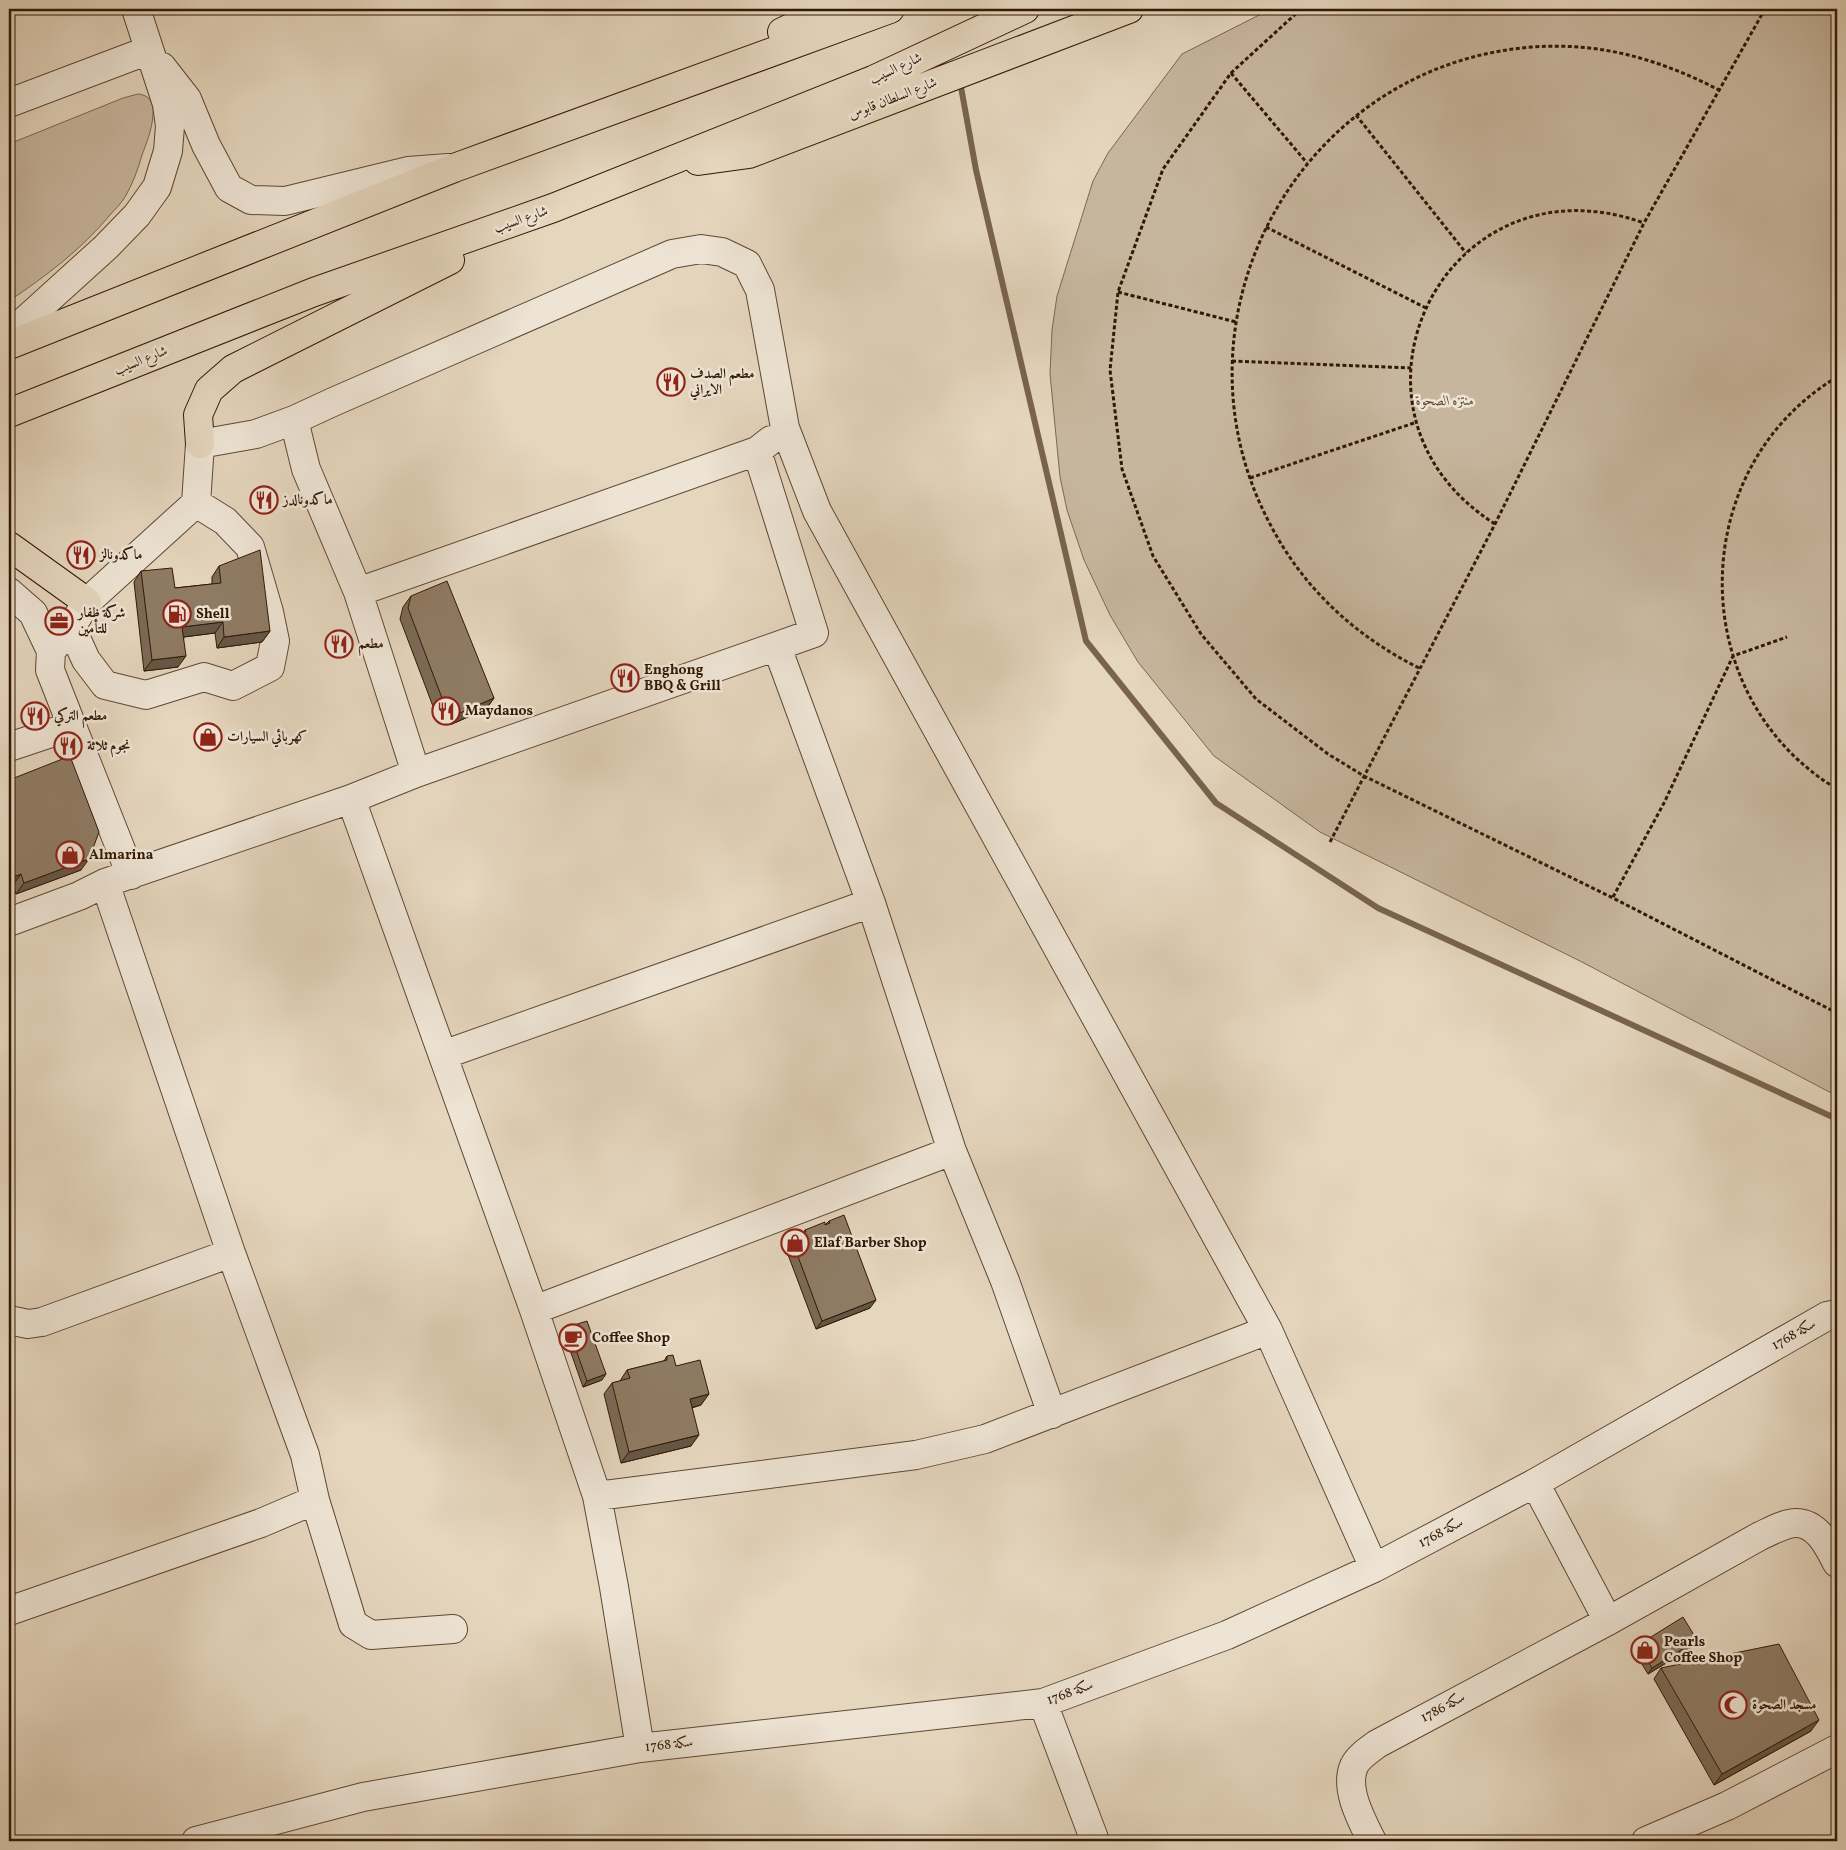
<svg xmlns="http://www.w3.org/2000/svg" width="1846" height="1850" viewBox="0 0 1846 1850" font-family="Vollkorn,Amiri,serif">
<rect width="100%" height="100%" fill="#e5d6be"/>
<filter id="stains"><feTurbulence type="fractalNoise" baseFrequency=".004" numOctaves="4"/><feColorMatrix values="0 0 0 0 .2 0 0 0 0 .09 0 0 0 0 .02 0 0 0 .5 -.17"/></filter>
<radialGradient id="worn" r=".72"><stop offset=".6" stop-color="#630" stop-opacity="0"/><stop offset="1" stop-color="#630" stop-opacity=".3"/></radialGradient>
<path fill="#c7b69e" stroke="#7c6750" d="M1271,9H1837V1096L1580,961L1320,832L1214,756L1138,662L1110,615L1084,560L1067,510L1060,477L1050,374L1052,330L1057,296L1093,181L1108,153L1182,54Z
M138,94C150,95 154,103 153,115C152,129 147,142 142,155C138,170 132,185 125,197C121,204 115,209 110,215C81,250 46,276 9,301V144L123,98Z"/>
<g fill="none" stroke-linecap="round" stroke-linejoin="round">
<path stroke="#79634d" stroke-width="6" d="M961,87L976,170L1086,641L1216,803L1378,908L1837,1119"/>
<g stroke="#5f4832" stroke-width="30">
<path id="minor" d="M162,67L187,99L206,145L229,188L251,200L285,201L408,171L448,168
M9,103L149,50
M9,335L106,247L137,215L157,187L168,151L170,126L167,104L136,9
M9,592L33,613L51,651L50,670L72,726L9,747
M358,592L757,451L771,440
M71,627L86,660L105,685L146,695L204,677L233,686L270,667L275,641L269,612L250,547L225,521L196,503
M777,647L871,903L952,1151L1005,1281L1052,1414
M51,651L71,627L87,602L196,503L200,444L256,434L294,420
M72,726L131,875
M416,773L358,592L306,469L294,420L333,402L672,254L701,249L722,252L747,264L760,290L785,428L817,511L1268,1330L1374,1568
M351,799L534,1310L597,1496L614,1587L640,1748
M9,922L79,896L105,883L351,799L416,773L814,633L757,451
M443,1055L871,903
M534,1310L952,1151
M9,1320L28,1324L42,1322L231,1253
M1535,1483L1608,1621
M597,1496L916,1455L985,1439L1268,1330
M315,1500L353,1624L371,1635L453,1629
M9,1611L261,1523L315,1500L305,1455L231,1253L105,883
M1043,1703L1095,1841
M196,1841L363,1797L640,1748L1043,1703L1227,1635L1374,1568L1535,1483L1827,1316L1837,1314
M1372,1841C1362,1821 1344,1789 1354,1766C1358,1757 1369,1750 1377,1744L1608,1621L1760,1536C1769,1532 1787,1522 1797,1523C1818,1524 1828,1546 1837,1563
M1646,1841L1727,1806L1837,1749"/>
</g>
<g stroke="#321803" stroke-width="30">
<path id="highway" d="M782,32L831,9
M698,161L749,154L1129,9
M9,345L454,168L890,9
M9,413L314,292L553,208L873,80L1025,9
M200,444L198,415L209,390L233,369L450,260
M9,546L87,602"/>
</g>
<path stroke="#321803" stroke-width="3" stroke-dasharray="4 2.5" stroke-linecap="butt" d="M1301,9L1231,73L1163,169L1118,292L1110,370L1122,469L1153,556L1201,634L1256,699L1328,754L1364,776L1613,898L1837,1013
M1231,73L1307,163
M1356,115L1466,253
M1266,227L1426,308
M1118,292L1236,322
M1232,361L1411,368
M1837,377C1684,469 1684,697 1837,789
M1250,478L1417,422
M1495,524C1318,411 1444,151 1644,223
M1419,668C1355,636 1303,588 1270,524C1161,319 1299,65 1532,47C1600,42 1659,59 1719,90
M1330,842L1495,524L1644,223L1765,9
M1613,897L1664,803L1733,656L1787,637"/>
<use href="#minor" stroke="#eee4d5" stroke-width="28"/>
<use href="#highway" stroke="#e5d6be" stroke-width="28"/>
</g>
<path fill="#7b6a56" stroke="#321803" d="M219,566L270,631L262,642L217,648L215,633L184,637L178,667L144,671L134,582L141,571L175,588L212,584V577Z
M411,596L494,698L486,709L452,724L437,717L400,619L403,607Z
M9,780L81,870L16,894L13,885Z
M829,1221L870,1308L816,1329L784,1244L790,1235L803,1233L805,1230L825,1225Z
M568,1327L602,1380L583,1387L564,1333Z
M667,1356L676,1366L701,1405L692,1408L691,1446L621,1463L604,1394L612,1383L620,1381L627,1370L664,1361Z
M1638,1645L1694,1646L1648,1674L1634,1651Z
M1661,1668L1811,1731L1714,1785L1654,1679Z"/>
<path fill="#645646" stroke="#321803" d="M223,622L215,633L175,638L182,627Z
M270,631L262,642L217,648L224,637Z
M186,656L178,667L144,671L152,660Z
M494,698L486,709L452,724L437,717L445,706Z
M89,859L81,870L16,894L24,883Z
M21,874L13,885L9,887V879Z
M876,1300L870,1308L816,1329L822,1321Z
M606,1374L602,1380L583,1387L587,1381Z
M709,1394L701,1405L682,1410L690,1399Z
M699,1435L691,1446L621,1463L629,1452Z
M1697,1640L1694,1646L1648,1674L1652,1668Z
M1819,1720L1811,1731L1714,1785L1722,1774Z"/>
<path fill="#8f7b64" stroke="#321803" d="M260,550L270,631L224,637L223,622L182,627L186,656L152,660L141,571L172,568L175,588L221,583L219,566Z
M447,581L494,698L460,713L445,706L408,608L411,596Z
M70,756L99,832L89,859L24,883L21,874L9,879V780Z
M844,1215L876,1300L822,1321L790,1235L802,1231L803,1233L806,1232L805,1230L825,1222V1225L830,1223L829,1221Z
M587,1321L606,1374L587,1381L568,1327Z
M673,1355L676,1366L700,1360L709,1394L690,1399L699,1435L629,1452L612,1383L630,1378L627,1370L667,1360V1356Z
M1683,1617L1697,1640L1652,1668L1638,1645Z
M1779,1644L1819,1720L1722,1774L1661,1668Z"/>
<defs>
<g id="restaurant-ring" transform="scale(1.4375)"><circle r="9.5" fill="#eee4d5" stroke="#8f2418" stroke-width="1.5"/><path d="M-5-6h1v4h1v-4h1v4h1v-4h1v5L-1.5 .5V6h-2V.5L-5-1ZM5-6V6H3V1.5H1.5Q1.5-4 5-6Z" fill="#8f2418"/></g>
<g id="fuel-ring" transform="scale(1.4375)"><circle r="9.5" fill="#eee4d5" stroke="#8f2418" stroke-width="1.5"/><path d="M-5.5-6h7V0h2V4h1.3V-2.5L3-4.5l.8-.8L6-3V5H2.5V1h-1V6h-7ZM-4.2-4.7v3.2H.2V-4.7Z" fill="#8f2418"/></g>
<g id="office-ring" transform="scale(1.4375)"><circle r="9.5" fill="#eee4d5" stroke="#8f2418" stroke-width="1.5"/><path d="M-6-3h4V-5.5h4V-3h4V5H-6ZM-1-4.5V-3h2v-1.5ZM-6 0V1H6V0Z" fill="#8f2418"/></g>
<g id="shop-ring" transform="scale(1.4375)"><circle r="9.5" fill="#eee4d5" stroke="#8f2418" stroke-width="1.5"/><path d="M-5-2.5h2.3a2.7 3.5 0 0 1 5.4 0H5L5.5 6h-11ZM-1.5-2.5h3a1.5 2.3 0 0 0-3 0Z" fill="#8f2418"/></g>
<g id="cafe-ring" transform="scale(1.4375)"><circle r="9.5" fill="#eee4d5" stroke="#8f2418" stroke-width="1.5"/><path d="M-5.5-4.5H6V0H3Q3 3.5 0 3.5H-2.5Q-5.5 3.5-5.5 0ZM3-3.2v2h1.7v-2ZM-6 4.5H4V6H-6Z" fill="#8f2418"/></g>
<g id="mosque-ring" transform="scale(1.4375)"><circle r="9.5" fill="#eee4d5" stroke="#8f2418" stroke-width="1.5"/><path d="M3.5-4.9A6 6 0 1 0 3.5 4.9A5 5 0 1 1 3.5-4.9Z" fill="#8f2418"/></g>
</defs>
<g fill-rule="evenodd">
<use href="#restaurant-ring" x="671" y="382"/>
<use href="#restaurant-ring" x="264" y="500"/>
<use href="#restaurant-ring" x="81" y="555"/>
<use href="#fuel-ring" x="177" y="614"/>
<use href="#office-ring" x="59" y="621"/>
<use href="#restaurant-ring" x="339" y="644"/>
<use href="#restaurant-ring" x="625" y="678"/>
<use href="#restaurant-ring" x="446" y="711"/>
<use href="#restaurant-ring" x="35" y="716"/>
<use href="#shop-ring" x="208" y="737"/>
<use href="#restaurant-ring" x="68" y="746"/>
<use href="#shop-ring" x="70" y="855"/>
<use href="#shop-ring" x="795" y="1243"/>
<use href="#cafe-ring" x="573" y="1338"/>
<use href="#shop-ring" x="1645" y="1650"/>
<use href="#mosque-ring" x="1733" y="1705"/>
</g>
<g text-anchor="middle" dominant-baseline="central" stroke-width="5" stroke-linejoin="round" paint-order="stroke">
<g font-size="14" fill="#321803" stroke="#eee4d5">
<text transform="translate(896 69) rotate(-25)">شارع السيب</text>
<text transform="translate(893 99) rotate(-21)">شارع السلطان قابوس</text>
<text transform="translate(521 220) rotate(-19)">شارع السيب</text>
<text transform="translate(141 361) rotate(-22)">شارع السيب</text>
<text transform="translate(1794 1335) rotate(-30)">سكة 1768</text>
<text transform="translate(1441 1533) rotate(-28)">سكة 1768</text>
<text transform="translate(1070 1693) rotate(-20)">سكة 1768</text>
<text transform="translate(1443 1708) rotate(-28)">سكة 1786</text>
<text transform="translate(669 1745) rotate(-6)">سكة 1768</text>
</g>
<g font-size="14" font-weight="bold" fill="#321803" stroke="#eee4d5" text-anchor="start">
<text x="690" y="374">مطعم الصدف<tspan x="690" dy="16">الايراني</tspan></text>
<text x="283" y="500">ماكدونالدز</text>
<text x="100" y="555">ماكدونالز</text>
<text x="78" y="613">شركة ظفار<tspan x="78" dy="16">للتأمين</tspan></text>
<text x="196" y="614">Shell</text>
<text x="358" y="644">مطعم</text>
<text x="644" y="670">Enghong<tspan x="644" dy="16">BBQ &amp; Grill</tspan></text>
<text x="465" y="711">Maydanos</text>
<text x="54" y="716">مطعم التركي</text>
<text x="227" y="737">كهربائي السيارات</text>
<text x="87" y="746">نجوم ثلاثة</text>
<text x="89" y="855">Almarina</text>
<text x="814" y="1243">Elaf Barber Shop</text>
<text x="592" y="1338">Coffee Shop</text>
<text x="1664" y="1642">Pearls<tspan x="1664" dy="16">Coffee Shop</tspan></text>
<text x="1752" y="1705">مسجد الصحوة</text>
</g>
<g font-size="14" font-style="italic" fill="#5f4732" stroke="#eee4d5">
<text x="1445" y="401">منتزه الصحوة</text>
</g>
</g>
<rect width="1846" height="1850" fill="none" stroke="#e5d6be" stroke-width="30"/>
<rect x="10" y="10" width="1826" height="1830" fill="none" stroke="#321803" stroke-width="2.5"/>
<rect x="15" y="15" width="1816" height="1820" fill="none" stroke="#321803"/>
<rect width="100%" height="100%" filter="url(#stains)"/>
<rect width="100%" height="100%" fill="url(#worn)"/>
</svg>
